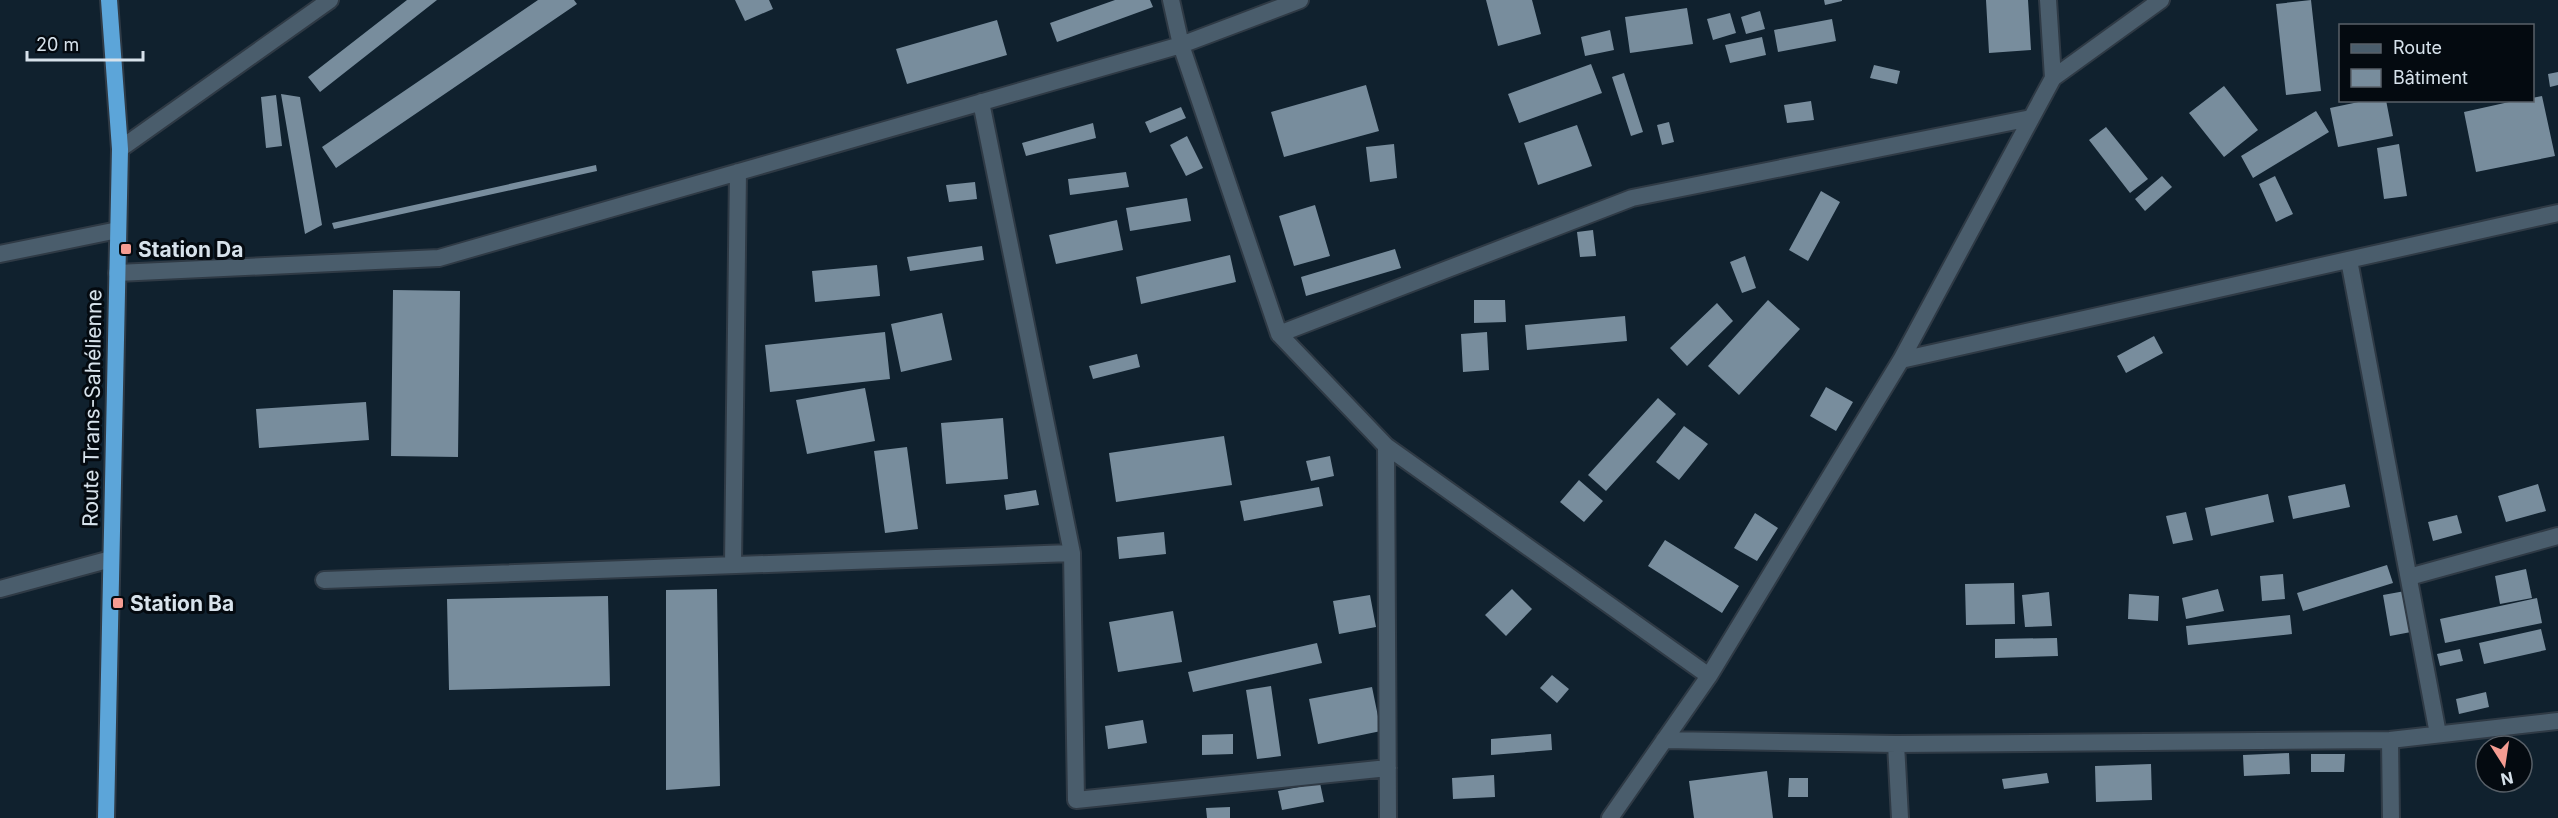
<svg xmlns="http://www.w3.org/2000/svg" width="2558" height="818" viewBox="0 0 2558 818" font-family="Inter,sans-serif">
<rect width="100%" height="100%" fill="#10212e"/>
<path fill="#788d9d" d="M407,0H437L320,92L308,77Z
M538,0H574L577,4L336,168L322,147Z
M735,0H769L773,9L745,21Z
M1115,0H1150L1153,7L1057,42L1050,23Z
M1486,0H1532L1541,34L1498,46Z
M1824,0H1842V1L1825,5Z
M1986,0H2028L2031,50L1989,53Z
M2311,0L2321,91L2286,95L2276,4Z
M1687,8L1693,44L1630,53L1625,17Z
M1760,11L1765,29L1746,34L1741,17Z
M1730,13L1736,33L1713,40L1707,19Z
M1832,19L1836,41L1778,52L1774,30Z
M997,20L1007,55L907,84L896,49Z
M1610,30L1614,50L1585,56L1581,37Z
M1762,37L1766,55L1730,63L1725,45Z
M1591,64L1602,93L1519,123L1508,94Z
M1874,65L1900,71L1897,84L1870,78Z
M2558,72V85L2550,87L2548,74Z
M1624,73L1643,132L1631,136L1612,77Z
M1366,85L1379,131L1284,157L1271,112Z
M2224,86L2258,130L2224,157L2189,113Z
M281,94L300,97L322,225L305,234Z
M276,95L282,146L266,148L261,97Z
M2542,96L2555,156L2476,172L2464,112L2518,100H2532V98Z
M2368,100H2386L2393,136L2338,147L2330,108Z
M1811,101L1814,120L1787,123L1784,105Z
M1181,107L1186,118L1150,133L1145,122Z
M2316,111L2329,132L2253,178L2241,156Z
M1669,122L1674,142L1662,145L1657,125Z
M1093,123L1096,138L1026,156L1022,143Z
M1577,125L1592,166L1538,185L1524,143Z
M2106,127L2148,179L2130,193L2089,140Z
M1187,136L1203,168L1186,176L1170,145Z
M1394,144L1397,178L1370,182L1366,147Z
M2399,144L2407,196L2384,199L2377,148Z
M596,165L597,171L334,229L332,223Z
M1126,172L1129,187L1070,195L1068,179Z
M2162,176L2172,187L2145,211L2135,199Z
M2275,176L2293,214L2276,222L2259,184Z
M975,182L977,199L949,202L946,185Z
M1821,191L1840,202L1808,261L1789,250Z
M1187,198L1191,221L1130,231L1126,208Z
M1315,205L1330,256L1294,266L1279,216Z
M1117,220L1123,250L1056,264L1049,235Z
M1593,230L1596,256L1580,257L1577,232Z
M982,246L984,260L910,271L907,257Z
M1395,249L1401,268L1306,296L1301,277Z
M1230,255L1236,282L1141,304L1136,277Z
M1745,256L1756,288L1742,293L1730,262Z
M877,265L880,296L815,302L812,271Z
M393,290L460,291L458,457L391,456Z
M1474,300H1505L1506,322L1474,323Z
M1768,300L1800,329L1739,395L1708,366Z
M1717,303L1733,321L1687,366L1670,348Z
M942,313L952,360L901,372L891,324Z
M1625,316L1627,341L1527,350L1525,325Z
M885,332L890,379L770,392L765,345Z
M1487,332L1489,370L1463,372L1461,334Z
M2154,336L2163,353L2126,373L2117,356Z
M1137,354L1140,367L1093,379L1089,366Z
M1826,387L1853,402L1836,431L1810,416Z
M865,388L875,441L807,454L796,400Z
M1658,398L1676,414L1606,491L1588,475Z
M366,402L369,440L259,448L256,409Z
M1003,418L1008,479L946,484L941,423Z
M1684,426L1708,444L1679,480L1656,462Z
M1224,436L1232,485L1116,502L1109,453Z
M907,447L918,529L885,533L874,451Z
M1330,456L1334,476L1311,481L1306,461Z
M1579,480L1603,501L1584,522L1560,502Z
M2345,484L2350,507L2293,519L2288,496Z
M2538,484L2546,511L2506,522L2498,496Z
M1319,487L1323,506L1244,521L1240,501Z
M1036,490L1039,505L1006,510L1004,495Z
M2268,494L2274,522L2211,536L2205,508Z
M2186,512L2193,540L2173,544L2166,516Z
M1755,513L1778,528L1757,561L1734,548Z
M2457,515L2462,533L2433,541L2428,522Z
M1164,532L1166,554L1119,559L1117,537Z
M1665,540L1739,586L1722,613L1648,566Z
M2387,565L2393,583L2303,611L2297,593Z
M2526,569L2532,598L2500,604L2495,576Z
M2283,574L2285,599L2262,601L2260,576Z
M2014,583L2015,624L1966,625L1965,584Z
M717,589L720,786L666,790V590Z
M1512,589L1532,609L1506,636L1485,615Z
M2218,589L2224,611L2186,619L2182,598Z
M2405,591L2411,632L2390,636L2383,595Z
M2049,592L2052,626L2025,627L2022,595Z
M2129,594L2159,596L2158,621L2128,619Z
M1370,595L1376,627L1339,634L1333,601Z
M608,596L610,686L449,690L447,599Z
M2537,598L2542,623L2445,643L2440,619Z
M1173,611L1182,662L1118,672L1109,622Z
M2290,615L2292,634L2188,645L2186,626Z
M2541,629L2546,650L2484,664L2479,643Z
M2057,638L2058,656L1995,658V639Z
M1317,643L1322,663L1193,692L1188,672Z
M2460,649L2463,661L2440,666L2437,654Z
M1552,675L1569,689L1557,703L1540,688Z
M1271,686L1281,756L1257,759L1246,690Z
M1372,687L1381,731L1318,744L1309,699Z
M2486,692L2489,707L2459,714L2456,699Z
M1143,720L1147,743L1108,749L1105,726Z
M1233,734V754L1202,755V735Z
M1551,734L1552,750L1491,755V739Z
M2289,753L2290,774L2244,776L2243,755Z
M2311,754H2345L2344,772H2311Z
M2151,764L2152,800L2096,802L2095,766Z
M1767,771L1773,818H1694L1689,781Z
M2047,773L2049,783L2004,789L2002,779Z
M1494,775L1495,797L1453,799L1452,778Z
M1789,778H1808V797H1788Z
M1320,783L1324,802L1282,810L1278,791Z
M1230,807V818H1207L1206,808Z"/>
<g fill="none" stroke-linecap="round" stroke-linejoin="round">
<g stroke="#2f3a45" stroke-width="20">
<path id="minor" d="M1171,0L1181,45L1279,334L1386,446L1709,676
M2048,0L2053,78
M981,102L1072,553L1076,800L1388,768
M120,149L330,0
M0,254L118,230
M2349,260L2438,734
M117,273L439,258L1181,45L1300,0
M1279,334L1632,198L2031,118
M1901,360L2558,213
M1386,446L1388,818
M733,565L738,172
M2409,577L2558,536
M324,580L1072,553
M0,589L111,559
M1664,740L1896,744L2390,740L2558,721
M2390,740L2391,818
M1896,744L1900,818
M1610,818L1709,676L1901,360L2053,78L2161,0"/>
</g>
<g stroke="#2f3a45" stroke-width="20">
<path id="trunk" d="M106,818L120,149L109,0"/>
</g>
<use href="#minor" stroke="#4a5d6c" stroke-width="16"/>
<use href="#trunk" stroke="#5ca5d9" stroke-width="16"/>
</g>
<g fill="#f59c92" stroke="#040a10" stroke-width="2">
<rect x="120" y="243" width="12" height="12" rx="3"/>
<rect x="112" y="597" width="12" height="12" rx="3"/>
</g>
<g text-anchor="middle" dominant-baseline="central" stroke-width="6" stroke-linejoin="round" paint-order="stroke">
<g font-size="21" font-weight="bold" fill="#d7e2eb" stroke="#040a10" text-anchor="start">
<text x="138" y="249">Station Da</text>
<text x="130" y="603">Station Ba</text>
</g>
<g font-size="21" fill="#d7e2eb" stroke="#040a10">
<text transform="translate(92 408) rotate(-89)">Route Trans-Sahélienne</text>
</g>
</g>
<rect x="2339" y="24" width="195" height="78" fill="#040a10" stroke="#586068" stroke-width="1.5"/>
<rect x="2351" y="44" width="30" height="9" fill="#4a5d6c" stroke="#586068" stroke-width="1.5"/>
<text x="2393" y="54" font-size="18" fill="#d7e2eb">Route</text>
<rect x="2351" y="69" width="30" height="18" fill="#788d9d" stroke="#586068" stroke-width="1.5"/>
<text x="2393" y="84" font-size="18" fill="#d7e2eb">Bâtiment</text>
<g transform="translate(2504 764) rotate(168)"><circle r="28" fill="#040a10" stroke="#586068" stroke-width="1.5"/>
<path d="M0-4.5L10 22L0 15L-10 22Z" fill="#f59c92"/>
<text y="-9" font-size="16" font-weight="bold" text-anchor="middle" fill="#d7e2eb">N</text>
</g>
<path d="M27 51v9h116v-9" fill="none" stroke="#d7e2eb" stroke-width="3"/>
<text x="36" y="51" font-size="18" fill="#d7e2eb" stroke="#040a10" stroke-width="4.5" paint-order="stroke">20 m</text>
</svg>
